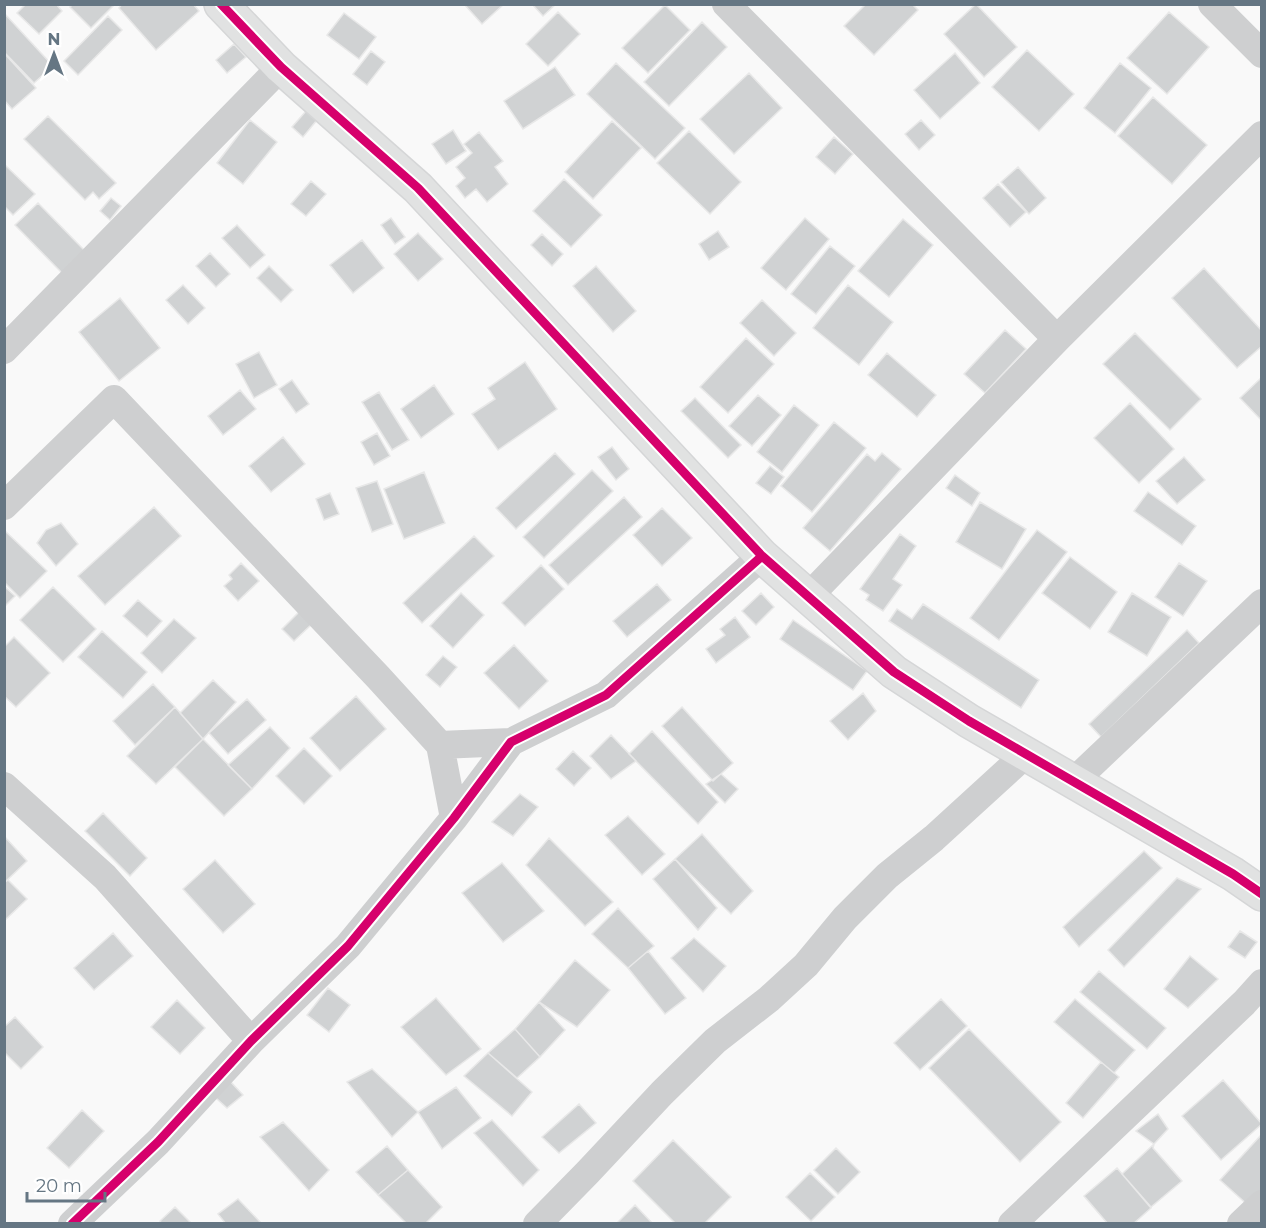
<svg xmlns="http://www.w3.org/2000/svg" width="1266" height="1228" viewBox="0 0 1266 1228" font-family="Montserrat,sans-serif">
<rect width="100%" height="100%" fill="#f9f9f9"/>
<path fill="#d0d2d3" stroke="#e8e8e8" stroke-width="1.5" d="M26,4H56L62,11L39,34L17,13Z
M73,4H115L91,28L70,7Z
M122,4H193L199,11L156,50L119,8Z
M464,4H504L482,24Z
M532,4H556L543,16Z
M866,4H912L918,10L874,55L844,26Z
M976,4L1017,47L984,77L944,34Z
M665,5L690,30L648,73L622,48Z
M558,12L580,34L548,66L526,44Z
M1169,12L1209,47L1167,94L1127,58Z
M4,13L53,66L34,83L4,52Z
M344,13L376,37L359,59L327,35Z
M108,16L122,30L78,75L64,61Z
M702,22L727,47L669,106L644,82Z
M234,44L246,57L227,73L216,60Z
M1027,50L1074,94L1039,131L992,87Z
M371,51L385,62L367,85L353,74Z
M4,53L36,88L12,109L4,100Z
M955,53L980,83L940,119L914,90Z
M616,63L685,128L655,159L587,94Z
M1120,63L1151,88L1115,133L1084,108Z
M555,67L575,95L523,129L504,101Z
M749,73L782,108L734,154L700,119Z
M1153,97L1207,145L1172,184L1118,136Z
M306,111L317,120L303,137L292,127Z
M48,116L116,183L99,199L93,192L85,200L24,139Z
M250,120L277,142L243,184L217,163Z
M921,120L935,135L919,150L905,134Z
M612,121L641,148L593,199L565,172Z
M453,130L466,151L446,164L432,144Z
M689,131L741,182L710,214L657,163Z
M479,132L503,161L495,167L508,184L487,202L476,189L465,198L456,186L465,178L456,167L472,153L464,144Z
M834,137L853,154L835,174L816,157Z
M4,164L35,194L13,215L4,206Z
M1018,167L1046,198L1029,214L1001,182Z
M564,179L602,215L571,247L533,211Z
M311,181L326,194L306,216L291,204Z
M998,184L1026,212L1010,227L983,198Z
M111,198L121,206L110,220L100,211Z
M38,203L85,251L62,273L15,225Z
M391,218L405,237L395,244L381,225Z
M805,218L829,239L786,290L761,268Z
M903,219L933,245L889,297L858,271Z
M237,225L265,255L250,268L222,238Z
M718,231L729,247L709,260L699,244Z
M418,233L443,259L418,281L394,254Z
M542,234L563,254L552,266L531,245Z
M362,240L384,268L353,293L330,265Z
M830,246L855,266L816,314L791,294Z
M210,253L230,274L216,287L196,266Z
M269,266L293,290L281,302L257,278Z
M596,266L636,311L613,332L573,286Z
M1204,268L1262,331V346L1237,368L1172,298Z
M183,285L205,308L188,324L166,300Z
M848,285L893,322L859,365L813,328Z
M120,298L160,348L119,381L79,332Z
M762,300L796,333L774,356L740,323Z
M1005,330L1026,349L985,393L964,374Z
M1135,333L1201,399L1170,430L1103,364Z
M746,338L774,364L728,413L700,387Z
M259,352L277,385L254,398L236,364Z
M887,353L936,395L917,417L868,375Z
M525,362L557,409L498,450L472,414L495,399L488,388Z
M1261,378L1262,379V421L1240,398Z
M292,380L309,404L296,413L279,389Z
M434,385L454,414L421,438L401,409Z
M240,390L256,409L223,435L208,416Z
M379,392L409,440L392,450L362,402Z
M758,395L781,415L752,446L729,426Z
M695,398L741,445L728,458L681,411Z
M1130,403L1174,449L1139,483L1094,438Z
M794,405L819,425L782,472L757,452Z
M834,422L866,448L812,512L781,486Z
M377,433L390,456L374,465L361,442Z
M283,437L305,464L271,492L249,466Z
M612,447L629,469L616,480L598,457Z
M555,453L575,474L516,529L496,508Z
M882,453L901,469L830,551L803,528L867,454L875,461Z
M1184,457L1205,480L1177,504L1156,481Z
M770,466L784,477L771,494L756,483Z
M592,470L613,491L544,558L523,537Z
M424,472L445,523L404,539L384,489Z
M955,475L980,493L972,506L946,488Z
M377,481L393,524L372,532L356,488Z
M1148,492L1196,526L1182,545L1134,511Z
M330,493L339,514L324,520L316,499Z
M624,497L642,517L568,585L549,565Z
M980,502L1026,529L1002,569L956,542Z
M154,507L181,536L105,605L78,576Z
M662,508L692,538L662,566L633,535Z
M61,523L78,544L56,566L37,543L46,530Z
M4,530L47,571L20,598L4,582Z
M1037,530L1067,552L999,640L970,618Z
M900,534L916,546L893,579L902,585L883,611L866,600L869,595L860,589Z
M474,536L494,556L422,623L403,603Z
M1070,557L1117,592L1090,629L1042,593Z
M241,563L259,581L238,601L224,586L232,579L229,575Z
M1179,563L1207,581L1183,616L1155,597Z
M541,565L564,589L525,626L502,603Z
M657,584L671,600L627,637L613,621Z
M4,586L15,596L4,607Z
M53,587L96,629L63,662L20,620Z
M461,593L484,615L453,648L430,626Z
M761,593L774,607L756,625L742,611Z
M1132,593L1171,617L1147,656L1108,632Z
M138,600L162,621L147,637L123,616Z
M923,604L1039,680L1021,708L889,621L897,609L912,619Z
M300,611L313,623L294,641L282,629Z
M735,617L750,637L716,663L706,649L725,635L720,629Z
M174,619L196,638L162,673L141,653Z
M793,620L867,671L853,690L780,639Z
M1187,630L1199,643L1101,737L1089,724Z
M102,631L147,672L123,698L78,657Z
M14,637L50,673L16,707L4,696V647Z
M514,645L548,681L519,709L484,673Z
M443,656L457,667L440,687L426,675Z
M213,680L236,702L203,739L180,713Z
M153,684L175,707L135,745L113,721Z
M863,693L876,711L848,740L830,721Z
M356,696L386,729L340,771L310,738Z
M247,699L266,720L228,754L209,733Z
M175,707L203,739L156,784L127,756Z
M682,707L733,763L713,781L662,726Z
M270,727L290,748L252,789L228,765Z
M652,731L718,802L698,824L629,754Z
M611,735L636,761L611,779L590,756Z
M203,739L252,789L224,816L175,767Z
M304,748L332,776L304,804L276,776Z
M573,751L591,768L574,786L556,769Z
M721,774L738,789L725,803L706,784Z
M520,794L538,807L513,836L492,822Z
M103,813L147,858L130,876L85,831Z
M628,816L665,854L642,875L605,835Z
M702,834L753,891L731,914L675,859Z
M4,836L27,861L4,883Z
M549,838L613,902L585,926L526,865Z
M1144,851L1162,868L1079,947L1063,927Z
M675,859L717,908L698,930L653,879Z
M215,860L255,904L223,933L183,889Z
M502,863L544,911L503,942L462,893Z
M1177,878L1201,889L1124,967L1108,950Z
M8,880L27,899L4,921V883Z
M618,908L654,946L628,968L592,934Z
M1240,931L1257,942L1245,958L1228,947Z
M113,933L133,956L94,990L74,968Z
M694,938L726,966L703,992L671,958Z
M648,951L686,998L665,1014L628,968Z
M1190,956L1218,979L1188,1008L1164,989Z
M575,960L610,990L577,1027L539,1002Z
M1099,971L1166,1028L1147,1049L1080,992Z
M328,988L350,1005L329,1032L307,1015Z
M436,998L481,1049L446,1075L401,1027Z
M941,999L967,1026L920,1070L894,1043Z
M1075,999L1135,1050L1114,1073L1054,1022Z
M177,1000L205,1028L180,1054L151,1027Z
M539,1002L565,1030L540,1057L515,1029Z
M15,1017L43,1047L21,1069L4,1052V1027Z
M515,1029L540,1057L517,1078L488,1053Z
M969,1029L1061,1122L1020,1162L929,1068Z
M488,1053L532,1092L512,1116L464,1076Z
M1101,1062L1119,1077L1083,1118L1066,1103Z
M372,1069L418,1112L392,1137L347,1082Z
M228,1079L243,1095L227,1108L207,1090Z
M1223,1080L1262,1124L1221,1160L1182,1116Z
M456,1087L481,1118L442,1149L418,1112Z
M579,1104L596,1123L559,1153L542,1137Z
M82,1110L104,1131L69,1168L47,1148Z
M1158,1114L1168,1129L1154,1144L1136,1131Z
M492,1120L539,1170L523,1186L474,1133Z
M283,1122L329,1170L309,1191L260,1137Z
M1262,1134V1195L1250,1207L1220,1180Z
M673,1140L731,1197L704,1224H676L633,1181Z
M1154,1144L1153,1148L1182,1181L1151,1207L1122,1174Z
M387,1146L408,1170L378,1195L356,1172Z
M836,1148L860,1172L838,1194L814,1170Z
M1117,1168L1151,1208L1133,1224H1108L1084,1196Z
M408,1170L442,1207L425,1224H407L378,1195Z
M810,1173L835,1197L811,1221L786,1197Z
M238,1199L262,1224H226L218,1214Z
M635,1205L653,1224H616Z
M175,1207L192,1224H162L160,1221Z"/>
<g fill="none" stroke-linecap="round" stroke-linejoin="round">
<g stroke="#d5d6d7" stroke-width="36">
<path id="secondary" d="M221,4L281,67L418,188L762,556L894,672L969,721L1233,874L1262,894"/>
</g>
<path stroke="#cecfd0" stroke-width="28" d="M726,4L1057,339
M1212,4L1262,54
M4,350L281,67
M4,506L114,399L378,677L440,745L454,818
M809,596L1057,339L1262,135
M440,745L511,742
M1074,781L1262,603
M4,786L105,877L251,1041
M72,1224L158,1142L251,1041L348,946L454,818L511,742L606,695L762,556
M537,1224L588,1172L662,1093L715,1041L769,999L806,965L845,918L887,876L934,838L1026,754
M1012,1224L1244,1003L1262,983
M1241,1224L1262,1204"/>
<use href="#secondary" stroke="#e1e2e2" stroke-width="33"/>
<g stroke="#fff" stroke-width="13">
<path id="cycleway" d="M221,4L281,67L418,188L762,556L894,672L969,721L1233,874L1262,894
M72,1224L158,1142L251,1041L348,946L454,818L511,742L606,695L762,556"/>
</g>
<use href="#cycleway" stroke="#d6006c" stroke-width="9"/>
</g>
<rect width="1266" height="1228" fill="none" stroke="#657683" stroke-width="12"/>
<g transform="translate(54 54)" stroke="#ffffff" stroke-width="4.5" paint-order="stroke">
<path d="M0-4.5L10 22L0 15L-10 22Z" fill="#657683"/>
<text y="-9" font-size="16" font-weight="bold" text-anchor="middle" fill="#657683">N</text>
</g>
<path d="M27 1192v9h78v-9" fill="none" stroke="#657683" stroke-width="3"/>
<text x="36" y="1192" font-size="18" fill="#657683" stroke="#ffffff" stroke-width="4.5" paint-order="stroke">20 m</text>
</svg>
